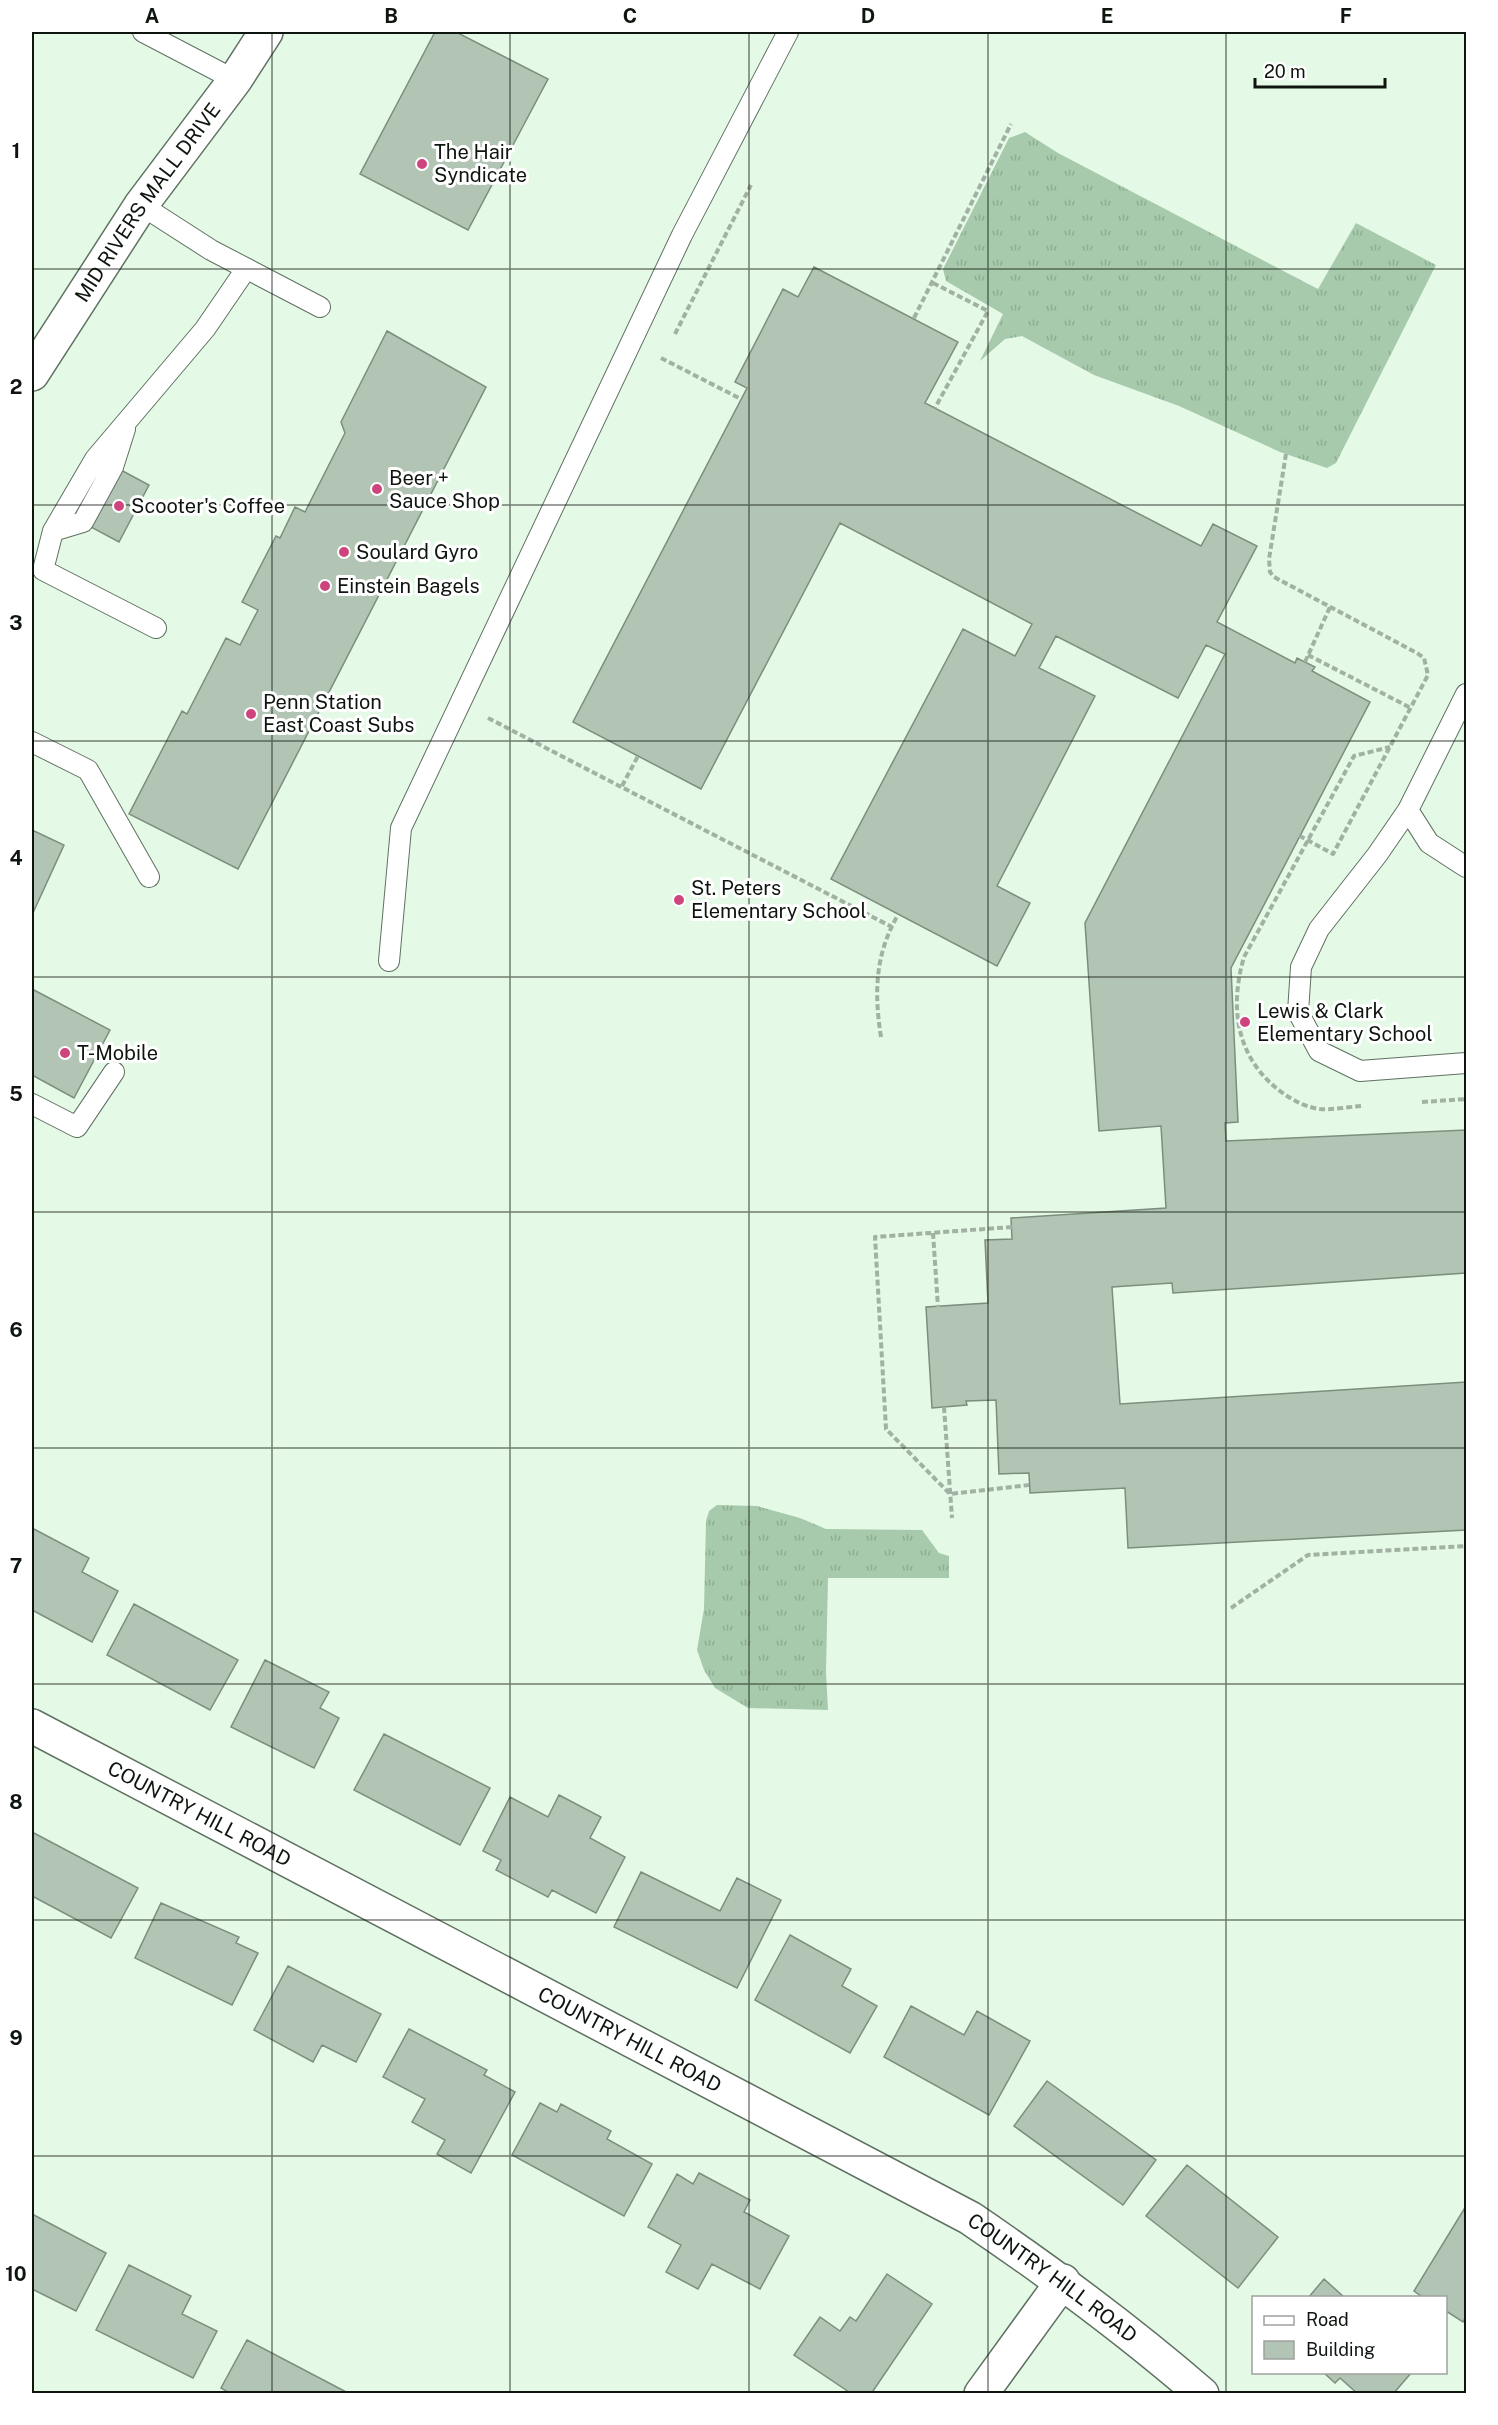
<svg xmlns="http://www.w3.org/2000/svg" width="1498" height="2425" viewBox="0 0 1498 2425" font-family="'Public Sans',sans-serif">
<defs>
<pattern id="grass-tufts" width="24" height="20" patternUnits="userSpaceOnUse" patternTransform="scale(1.5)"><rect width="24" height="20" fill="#a6caab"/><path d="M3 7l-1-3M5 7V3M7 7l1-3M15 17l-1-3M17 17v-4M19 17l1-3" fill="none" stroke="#8ead92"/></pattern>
</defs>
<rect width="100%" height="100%" fill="#e5f9e7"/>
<path fill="url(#grass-tufts)" d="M1025,132L1058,153L1318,289L1356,223L1436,265L1336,463L1327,468L1280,452L1179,406L1094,375L1022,336L1005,339L980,361L1003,314L946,281L943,269L1009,138Z
M717,1505L757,1506L800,1518L826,1529L922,1530L939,1553L949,1556V1578H828L826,1672L828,1710L748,1708L715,1688L704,1670L697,1650L704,1609L706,1521L709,1511Z"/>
<path fill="#b2c5b4" stroke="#7c8e7e" stroke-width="1.5" d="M435,32H456L548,79L468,230L360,174Z
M814,267L958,342L925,403L1201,546L1213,524L1257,546L1217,622L1295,663L1297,658L1315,667L1312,671L1370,702L1231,968L1238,1122L1225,1123L1226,1141L1466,1130V1273L1173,1293L1172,1283L1112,1287L1120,1404L1466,1382V1530L1128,1548L1125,1488L1030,1493L1029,1473L999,1474L996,1400L966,1401L967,1405L932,1408L926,1307L988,1303L985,1240L1012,1239L1011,1218L1166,1208L1161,1126L1099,1131L1085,923L1225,654L1206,645L1178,698L1056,636L1039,668L1095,696L997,886L1030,903L997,966L831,879L963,629L1015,656L1032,624L840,523L701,789L573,722L747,388L735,382L783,289L798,297Z
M387,331L486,387L238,869L129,814L182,711L187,714L226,638L240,645L258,610L242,602L276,536L280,538L295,507L305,512L345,433L341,422Z
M119,469L149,485L119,542L89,526Z
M32,830L64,845L32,915Z
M32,989L110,1030L74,1098L32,1075Z
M32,1528L89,1558L82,1572L118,1591L92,1642L32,1610Z
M134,1604L238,1660L210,1710L107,1655Z
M265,1660L329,1692L320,1708L339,1718L314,1768L231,1727Z
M384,1734L490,1788L460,1845L354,1790Z
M559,1795L601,1817L590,1838L625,1857L596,1913L552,1890L548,1897L496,1870L501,1860L483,1851L510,1797L548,1817Z
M32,1832L138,1888L111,1938L32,1896Z
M641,1872L720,1911L737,1878L781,1900L737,1988L614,1927Z
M161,1903L239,1937L236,1943L258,1953L232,2005L135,1958Z
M790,1935L851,1969L842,1986L877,2006L850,2053L755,2000Z
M288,1966L381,2014L356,2062L322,2045L313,2062L254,2030Z
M911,2006L964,2035L977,2011L1030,2041L989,2115L884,2057Z
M409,2029L487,2070L484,2075L515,2092L471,2173L437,2154L445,2140L412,2122L425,2099L383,2077Z
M1047,2081L1156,2160L1123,2205L1014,2126Z
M540,2103L557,2112L561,2104L611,2131L607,2139L652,2164L624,2216L512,2155Z
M1187,2165L1278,2237L1238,2288L1146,2216Z
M699,2173L750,2200L744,2212L789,2236L760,2289L712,2264L698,2289L666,2272L681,2245L648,2227L677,2174L693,2184Z
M1466,2206V2316L1463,2322L1446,2311V2298H1424L1414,2291Z
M32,2214L106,2253L76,2311L32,2289Z
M129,2265L191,2296L182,2314L217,2331L193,2378L96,2330Z
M887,2274L932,2304L871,2394H852L794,2355L820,2317L840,2331L850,2317L856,2321Z
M1324,2279L1345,2298H1308Z
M247,2340L350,2394H231L221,2388Z
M1323,2372H1412L1393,2394H1358L1340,2378L1335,2383Z"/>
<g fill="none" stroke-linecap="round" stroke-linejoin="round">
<g stroke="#5f7161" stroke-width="22">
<path id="lane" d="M143,32L235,80
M141,205L211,250L320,307
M53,531L83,522L113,467L125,429
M156,628L43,570L53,531L95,459L205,329L246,269
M1466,694L1408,810L1377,855L1319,929L1301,967L1298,1012L1319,1051L1360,1071L1466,1063
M32,742L88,770L149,877
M1408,810L1429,843L1466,867
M389,961L401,828L682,235L788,32
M32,1104L77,1127L114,1072"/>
</g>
<g stroke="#5f7161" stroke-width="36">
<g id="street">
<path id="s1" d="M32,1726L970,2218C1051,2273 1128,2330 1202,2394"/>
<path d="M981,2394L1063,2281"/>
</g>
</g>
<g stroke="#5f7161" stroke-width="36">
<g id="primary">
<path id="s2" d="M32,374L141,205L235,80L266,32"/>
</g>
</g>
<path stroke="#a1b1a3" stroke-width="4" stroke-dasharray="6 3" stroke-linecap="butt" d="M933,283L988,311L935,408
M914,318L1011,124
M675,334L751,185
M661,358L741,399
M1286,454L1269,559L1270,572L1274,577L1417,653L1424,658L1428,675L1333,854L1300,836
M1308,655L1411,708
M1305,662L1330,607
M488,718L892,927
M622,786L638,756
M881,1037C874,993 875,954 898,915
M1422,1102L1466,1099
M1361,1106C1348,1107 1333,1110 1320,1109C1303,1107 1287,1097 1275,1087C1235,1053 1230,1005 1244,957L1354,756L1390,747
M1012,1227L875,1237L886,1429L950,1494L1029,1485
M933,1233L938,1307
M944,1407L952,1518
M1231,1608L1308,1555L1466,1546"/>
<use href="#lane" stroke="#fff" stroke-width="20"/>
<use href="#street" stroke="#fff" stroke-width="33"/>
<use href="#primary" stroke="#fff" stroke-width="33"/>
</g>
<path fill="none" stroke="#0e150f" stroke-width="1.5" stroke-opacity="0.55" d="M272,32V2394M510,32V2394M749,32V2394M988,32V2394M1226,32V2394M32,269H1466M32,505H1466M32,741H1466M32,977H1466M32,1212H1466M32,1448H1466M32,1684H1466M32,1920H1466M32,2156H1466"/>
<g fill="#ce457d" stroke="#fff" stroke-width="2">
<circle cx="422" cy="164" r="6"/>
<circle cx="377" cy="489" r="6"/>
<circle cx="119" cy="506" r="6"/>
<circle cx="344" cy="552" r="6"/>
<circle cx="325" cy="586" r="6"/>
<circle cx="251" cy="714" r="6"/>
<circle cx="679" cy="900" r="6"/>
<circle cx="1245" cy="1022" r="6"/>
<circle cx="65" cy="1053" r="6"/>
</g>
<g text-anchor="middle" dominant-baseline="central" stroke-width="6" stroke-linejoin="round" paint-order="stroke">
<g font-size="20" fill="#0e150f" stroke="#fff" text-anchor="start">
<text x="434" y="152">The Hair<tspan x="434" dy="23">Syndicate</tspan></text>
<text x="389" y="478">Beer +<tspan x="389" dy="23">Sauce Shop</tspan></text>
<text x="131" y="506">Scooter's Coffee</text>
<text x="356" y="552">Soulard Gyro</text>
<text x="337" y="586">Einstein Bagels</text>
<text x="263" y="702">Penn Station<tspan x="263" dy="23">East Coast Subs</tspan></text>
<text x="691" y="888">St. Peters<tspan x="691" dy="23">Elementary School</tspan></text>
<text x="1257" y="1011">Lewis &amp; Clark<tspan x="1257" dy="23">Elementary School</tspan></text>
<text x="77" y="1053">T-Mobile</text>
</g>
<g font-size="20" fill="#0e150f" stroke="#fff">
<text stroke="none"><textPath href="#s2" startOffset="207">MID RIVERS MALL DRIVE</textPath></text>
<text stroke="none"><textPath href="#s1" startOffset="189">COUNTRY HILL ROAD</textPath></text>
<text stroke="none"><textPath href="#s1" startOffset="675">COUNTRY HILL ROAD</textPath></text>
<text stroke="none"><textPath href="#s1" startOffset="1161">COUNTRY HILL ROAD</textPath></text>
</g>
</g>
<rect width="1498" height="2425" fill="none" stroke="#ffffff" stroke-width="66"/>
<rect x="1252" y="2296" width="195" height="78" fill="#ffffff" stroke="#9fa19f" stroke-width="1.5"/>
<rect x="1264" y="2316" width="30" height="9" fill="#ffffff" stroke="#9fa19f" stroke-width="1.5"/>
<text x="1306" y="2326" font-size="18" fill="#0e150f">Road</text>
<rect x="1264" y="2341" width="30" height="18" fill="#b2c5b4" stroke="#9fa19f" stroke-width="1.5"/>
<text x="1306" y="2356" font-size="18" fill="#0e150f">Building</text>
<path d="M1255 78v9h130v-9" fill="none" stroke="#0e150f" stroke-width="3"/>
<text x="1264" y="78" font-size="18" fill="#0e150f" stroke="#ffffff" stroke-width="4.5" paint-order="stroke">20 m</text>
<rect x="33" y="33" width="1432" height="2359" fill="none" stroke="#0e150f" stroke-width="2"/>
<g font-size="20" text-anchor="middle" font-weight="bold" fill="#0e150f">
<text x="152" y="23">A</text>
<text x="391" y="23">B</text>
<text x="630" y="23">C</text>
<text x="868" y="23">D</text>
<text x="1107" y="23">E</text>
<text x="1346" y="23">F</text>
<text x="16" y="158">1</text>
<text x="16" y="394">2</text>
<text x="16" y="630">3</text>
<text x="16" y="865">4</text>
<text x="16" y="1101">5</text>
<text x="16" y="1337">6</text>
<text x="16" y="1573">7</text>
<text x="16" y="1809">8</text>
<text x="16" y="2045">9</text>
<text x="16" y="2281">10</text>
</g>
</svg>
